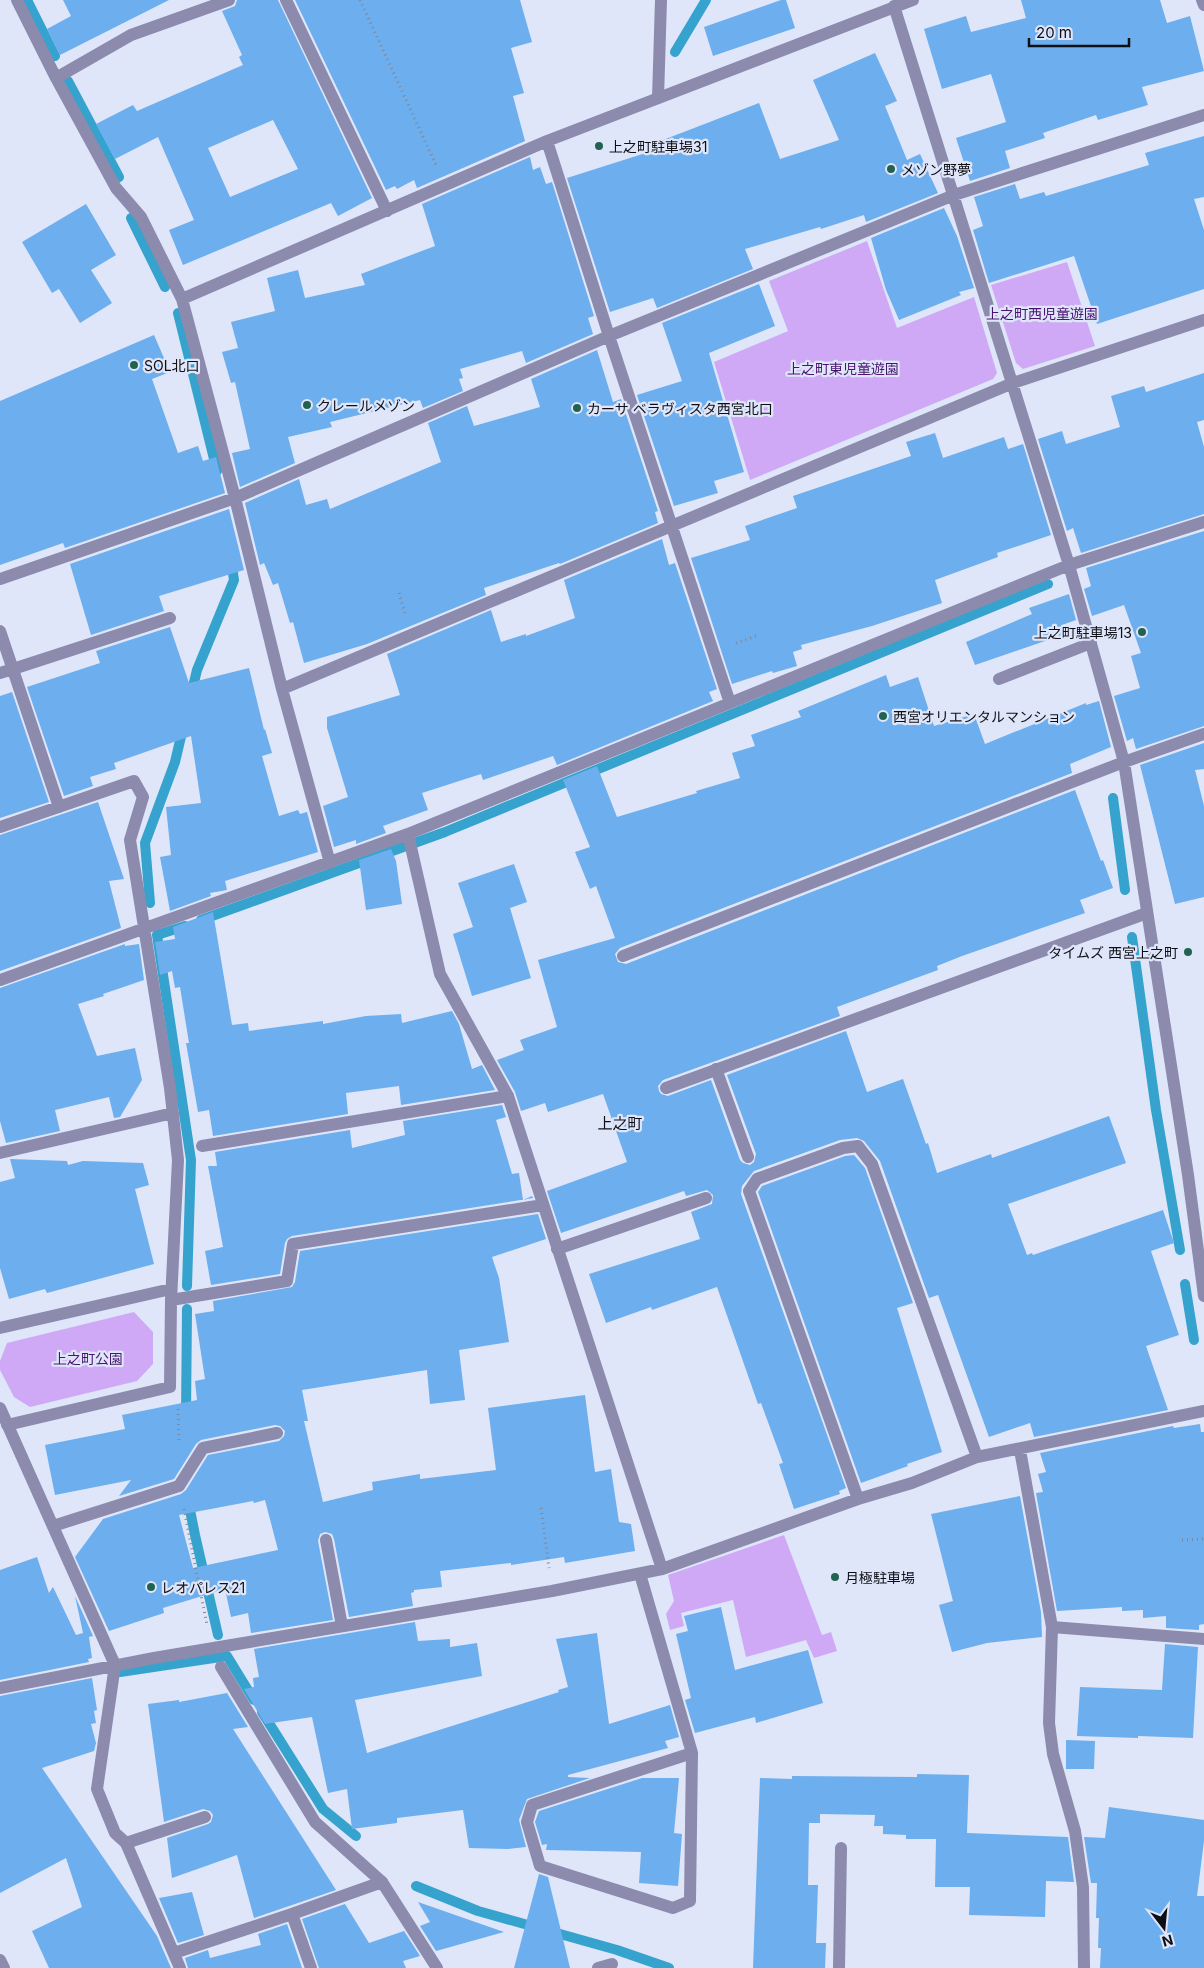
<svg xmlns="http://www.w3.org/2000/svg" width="1204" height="1968" viewBox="0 0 1204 1968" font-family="Inter,'Noto Sans JP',sans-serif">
<rect width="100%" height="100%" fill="#dfe6f9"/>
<path fill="#cfa9f5" d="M867,241L897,328L974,297L997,373L993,379L750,480L714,362L788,331L769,281Z
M1067,262L1095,346L1023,369L1016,363L991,285Z
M134,1312L153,1332V1364L137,1381L30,1407L14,1397L0,1370V1361L7,1343Z
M784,1535L822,1635L831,1632L837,1651L814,1658L806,1640L746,1657L733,1600L681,1613L684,1626L670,1630L666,1614L674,1601L668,1575Z"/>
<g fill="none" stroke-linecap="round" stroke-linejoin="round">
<path stroke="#35a3ce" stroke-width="10" d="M27,0L55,56
M675,52L706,0
M68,81L119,177
M131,218L165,287
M178,313L217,471
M191,695L197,670L234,580L231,560
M1113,798L1125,890
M150,903L145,843L175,762L183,728
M201,920L445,832L1048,584
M185,926L157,935L191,1160L187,1286
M1132,937L1156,1110L1180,1250
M1185,1284L1194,1340
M186,1416L187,1309
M188,1500L195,1535L218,1635
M120,1672L227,1656L254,1700
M262,1712L323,1809L356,1836
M416,1886L478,1911L617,1950L669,1968"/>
</g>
<path fill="#6caeee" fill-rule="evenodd" d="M63,0H169L60,55L47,29L71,16Z
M237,0H278L372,198L338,216L331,203L183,265L169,230L194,220L158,137L115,159L96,124L133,105L137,111L243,65L239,57L242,55L222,11L235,6ZM273,120L298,169L230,197L208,148Z
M295,0H520L532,42L511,48L524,93L513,96L525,141L417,188L414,180L397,189L395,186L386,190Z
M781,0H786L795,28L713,56L704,27Z
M1021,0H1160L1167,23L1190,16L1204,71L1142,87L1148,105L1098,120L1096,115L1043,133L1045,138L1005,151L1010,168L970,181L956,138L1006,122L991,74L942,89L924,29L966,16L971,32L1026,18Z
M875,53L897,101L885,106L907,160L920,154L938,193L866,222L864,215L821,229L820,227L745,249L753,269L657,308L653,298L610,312L567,178L652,151L650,145L759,103L780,159L839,140L813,80Z
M1204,136V197L1194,199L1204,230V289L1097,324L1074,256L989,283L973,230L983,226L974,197L1015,184L1020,199L1044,192L1046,196L1149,165L1145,153Z
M530,157L533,170L540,167L546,184L552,182L594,316L588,318L593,334L526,363L522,351L460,369L463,378L459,379L463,391L423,408L420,400L330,422L332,427L288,437L295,463L240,487L232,453L250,449L235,382L231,383L222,352L238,348L231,322L275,311L267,278L298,270L305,298L365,285L361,274L435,246L422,204Z
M86,204L116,255L91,270L112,303L80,323L59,289L52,293L22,242Z
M944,208L957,236L974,288L959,292L961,295L899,320L886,290L871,238Z
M759,284L775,326L709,353L744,472L714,481L718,493L674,506L637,395L682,381L662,323Z
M154,335L170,372L152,379L178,453L198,446L203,461L216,457L225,493L65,548L63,543L0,565V401Z
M597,350L613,402L621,399L658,511L655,512L658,523L560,564L559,563L484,588L486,595L367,644L304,663L293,622L290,623L278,583L273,585L264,563L260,565L245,503L299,479L306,505L327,499L330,509L441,462L428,423L467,406L474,426L540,407L531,379Z
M1204,373V420L1197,422L1204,447V514L1081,553L1073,528L1067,531L1038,439L1062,431L1066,444L1120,427L1111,396L1144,386L1146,392Z
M935,433L943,458L1004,437L1008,449L1023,444L1051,535L997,553L998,557L935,580L942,603L872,626L801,645L802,649L793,652L797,666L773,673L772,671L732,684L691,558L750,540L745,526L797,508L793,496L911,456L906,442Z
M229,509L244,570L159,596L164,611L91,635L70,564Z
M1204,531V726L1136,749L1133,738L1127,741L1114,696L1140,688L1131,656L1141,653L1124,605L1092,616L1084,589L1091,586L1086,568Z
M662,539L669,565L675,563L717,689L709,692L713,701L557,765L553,756L483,780L481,774L422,793L428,810L383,826L386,833L356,844V840L334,847L323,806L348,797L327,728V717L400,695L387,654L491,610L501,642L526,634V636L575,618L564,580Z
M1069,594L1076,620L1062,625L1065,634L975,665L966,642L1032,614L1029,608Z
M170,627L189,683L249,668L264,730L265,729L272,753L262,756L279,816L298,810L300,814L307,812L318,852L225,881L227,890L210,893L211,896L170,911L160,857L171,855L166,807L201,803L191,736L114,763L116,769L90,777L93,786L64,796L27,687L100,663L96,651Z
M886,675L890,687L918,677L934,726L974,714L985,744L1086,703V705L1099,701L1111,747L1070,764L1072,773L620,948L615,954L618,962L626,964L1075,790L1101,861L1103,860L1113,888L1080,900L1085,913L962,956L937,966L938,970L837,1007L840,1016L663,1080L658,1086L659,1091L661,1094L668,1096L711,1080L740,1160L743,1163L750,1165L754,1162L756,1154L727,1075L846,1031L867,1092L903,1079L926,1144L928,1143L937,1173L991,1154L992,1158L1109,1116L1126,1163L1008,1204L1027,1255L1032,1253L1033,1255L1163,1210L1174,1243L1151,1251L1179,1335L1146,1346L1168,1410L1034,1437L1030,1423L989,1437L938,1295L929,1298L880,1161L864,1141L857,1138L840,1140L754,1171L742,1186L741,1194L846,1488L839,1491L840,1494L794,1509L779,1464L783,1463L761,1403L758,1404L717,1287L652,1310L651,1307L606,1323L589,1274L700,1239L691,1212L712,1204L713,1195L707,1190L686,1196L684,1191L561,1233L547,1191L627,1162L603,1094L548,1112L545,1103L521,1111L515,1092L497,1060L524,1050L520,1040L557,1027L538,960L615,938L596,886L590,889L575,852L590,847L563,780L597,766L617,817L697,793L696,791L740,778L732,753L755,746L751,735L801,717L798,711Z
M12,692L49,802L0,818V696Z
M1204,743V769L1195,770L1204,806V897L1175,904L1140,765Z
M98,802L124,879L109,881L121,928L0,971V835Z
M391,849L396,861L402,904L366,910L359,860Z
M514,864L527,902L510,908L531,978L472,996L453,934L473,927L458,883Z
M213,912L232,1025L248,1023L249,1031L323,1021V1024L366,1016L401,1014L402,1023L452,1011L459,1024L472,1069L482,1065L495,1090L401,1105L399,1086L346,1093L348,1114L213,1136L209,1110L198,1112L186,1043H189L180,987L175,988L172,971L160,975L155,942L175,939L173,927Z
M125,944V946L139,944L144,980L103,994L104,996L78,1004L97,1056L135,1048L142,1080L120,1117L114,1118L109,1097L55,1110L60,1131L6,1143L0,1121V988Z
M502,1105L506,1117L496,1120L512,1174L519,1173L523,1200L532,1196L533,1198L292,1236L287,1239L285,1243L280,1274L211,1285L205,1251L223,1247L208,1166H217L215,1152L350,1130L352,1148L405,1135L403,1121Z
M854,1155L865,1168L913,1303L897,1308L942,1452L907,1464L908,1466L861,1483L758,1192L762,1186L845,1156Z
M10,1159L67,1161L68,1165L83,1161L143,1163L149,1185L135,1189L154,1264L47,1293L45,1289L9,1299L0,1268V1182L15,1178Z
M538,1214L546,1239L492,1257L499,1278L509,1342L459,1350L465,1400L430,1404L427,1370L302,1390L308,1421H304L323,1502L373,1490L372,1482L420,1474V1479L496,1470L488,1408L585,1395L595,1472L611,1469L619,1522L631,1524L635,1551L565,1563L564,1557L511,1565V1563L440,1571L442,1587L414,1590V1592L411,1593L413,1606L349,1617L334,1539L332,1534L325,1532L320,1534L318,1541L333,1620L251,1633L248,1613L231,1617L225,1589L163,1608L164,1613L109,1631L75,1557L103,1519L181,1494L186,1490L208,1455L279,1441L284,1436L285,1431L280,1426L275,1425L201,1440L196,1444L174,1479L119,1496L131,1480L55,1495L45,1445L125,1429L122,1415L197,1400L195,1381L205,1379L195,1314L214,1311L213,1301L292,1287L295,1282L300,1251ZM265,1500L278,1550L193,1568L179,1515L253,1501L254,1503Z
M1200,1424L1201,1432H1204V1624L1199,1625V1630L1166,1628V1616L1143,1618V1610L1122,1611V1607L1057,1611L1036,1493L1043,1492L1038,1474L1046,1472L1040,1453L1173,1426L1174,1428Z
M1020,1496L1041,1612L1042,1637L987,1643L952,1652L939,1605L953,1601L931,1514Z
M37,1557L49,1593L53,1587L76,1635L83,1633L75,1596L93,1636L89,1637L92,1658L88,1659L89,1662L0,1680V1570Z
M721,1607L735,1670L808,1650L823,1703L756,1723L755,1717L695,1733L685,1700L691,1698L676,1634L688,1631L684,1616Z
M415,1622L418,1641L450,1639V1647L477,1643L482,1676L355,1700L367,1753L559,1692L558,1690L568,1687L556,1639L597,1633L609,1724L670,1705L679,1737L665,1741L668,1748L568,1775V1777L590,1778L527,1799L519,1820L526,1847L507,1849L469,1848L463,1810L397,1818V1823L352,1829L347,1789L328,1793L312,1717L265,1724L244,1689L254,1687L253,1678L259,1677L254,1649Z
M1165,1644L1198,1647L1193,1738L1138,1736V1738L1077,1736L1080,1687L1162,1690Z
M92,1678L97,1710L94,1711L96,1723L91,1724L96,1743L94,1751L42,1768L157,1936L171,1968H49L32,1931L82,1907L66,1858L0,1893V1696Z
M227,1693L248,1727L233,1729L336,1890L254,1918L237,1855L172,1878L167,1838L208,1824L211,1822L213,1815L210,1811L203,1809L164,1822L148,1704L179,1700V1702Z
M1066,1740L1095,1741L1094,1769H1066Z
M917,1774L969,1775L967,1833L1068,1837L1074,1882L1046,1881L1045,1917L969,1915L970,1887H935L936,1839H906V1835L883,1834V1826H874L875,1815L820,1814V1823H809L808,1885H818L816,1943H826L825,1968H753L760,1778L792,1779V1776L917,1777Z
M642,1778H679L674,1833L682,1834L678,1886L639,1883L641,1852L546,1850L547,1844L542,1845L535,1822L539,1811Z
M1109,1807L1204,1820V1841L1197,1896H1204V1968H1100L1101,1948H1098L1099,1918H1096L1097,1883H1091L1084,1837L1105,1838Z
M539,1874L548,1877L570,1968H514Z
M192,1892L204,1935L178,1943L159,1898Z
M418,1902L504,1932L436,1951L420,1926L430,1922Z
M345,1904L369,1943L404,1931L420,1956L403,1961L406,1968H319L302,1919Z
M287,1924L302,1968H188L185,1958L208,1950L210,1958L261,1945L258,1934Z"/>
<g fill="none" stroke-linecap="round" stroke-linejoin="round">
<path stroke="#828794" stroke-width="3" stroke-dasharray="1 4" stroke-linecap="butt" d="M360,0L436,165
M399,593L405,613
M736,643L756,636
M178,1409L179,1441
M541,1508L549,1568
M184,1509L207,1625
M1182,1540L1204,1539"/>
<path stroke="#8c8aad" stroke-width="12" d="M286,0L387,211
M658,98L661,0
M13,669L170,618
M999,679L1091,643
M623,956L1124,762
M716,1069L748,1157
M666,1088L1147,913
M202,1146L508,1096
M557,1249L706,1198
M53,1526L179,1486L203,1448L277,1433
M326,1540L342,1626
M640,1574L692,1753L690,1901L673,1908L540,1866L527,1822L532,1805L692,1753
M1052,1627L1049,1723L1053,1754L1075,1831L1083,1887L1084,1968
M221,1667L315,1822L382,1882
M126,1843L205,1817
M598,1968L612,1964
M839,1968L841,1848"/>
<path stroke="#8c8aad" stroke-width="12" d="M17,0L56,78L116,188L141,217L182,299L235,498L282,689L330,863
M1202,0L1204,5
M894,6L1069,565L1124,762L1188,1175L1204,1296
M56,78L131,35L229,0
M547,141L609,336L730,703
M182,299L547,141L913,0
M0,579L235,498L609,336L954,195L1204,115
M0,631L59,807
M0,673L13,669
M282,689L1013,383L1204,320
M1124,762L1204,734
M0,827L134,781L143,797L130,840L170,1088L178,1160L171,1300L170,1387L7,1425
M408,834L440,974L508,1096L662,1569
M0,980L408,834L1069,565L1204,522
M0,1153L173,1113
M171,1300L287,1281L293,1244L543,1205
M0,1328L171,1289
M0,1408L115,1665L97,1789L115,1833L126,1843L180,1968
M1020,1450L1052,1627L1204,1639
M858,1499L749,1191L757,1179L843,1148L858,1146L872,1164L977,1457
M0,1688L154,1658L552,1591L662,1569L858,1499L912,1483L977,1457L1204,1411
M292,1914L311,1968
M174,1953L292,1914L382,1882L437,1968
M0,1960L4,1968"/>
</g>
<g fill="#226250" stroke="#dfe6f9" stroke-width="2">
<circle cx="599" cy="146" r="5"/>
<circle cx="891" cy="169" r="5"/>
<circle cx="134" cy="365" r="5"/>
<circle cx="307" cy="405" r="5"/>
<circle cx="577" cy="408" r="5"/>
<circle cx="1142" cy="632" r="5"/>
<circle cx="883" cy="716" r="5"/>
<circle cx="1188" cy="952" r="5"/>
<circle cx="835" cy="1577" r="5"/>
<circle cx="151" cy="1587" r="5"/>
</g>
<g text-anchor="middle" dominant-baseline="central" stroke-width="4.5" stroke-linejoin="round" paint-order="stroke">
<g font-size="14" fill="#0d0f15" stroke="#dfe6f9" text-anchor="start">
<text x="609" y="146">上之町駐車場31</text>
<text x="901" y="169">メゾン野夢</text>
<text x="144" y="365">SOL北口</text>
<text x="317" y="405">クレールメゾン</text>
<text x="587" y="408">カーサ ベラヴィスタ西宮北口</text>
<text x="1132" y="632" text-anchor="end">上之町駐車場13</text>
<text x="893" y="716">西宮オリエンタルマンション</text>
<text x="1178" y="952" text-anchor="end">タイムズ 西宮上之町</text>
<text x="845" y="1577">月極駐車場</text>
<text x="161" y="1587">レオパレス21</text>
</g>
<g font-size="14" fill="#49146e" stroke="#dfe6f9">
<text x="1042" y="313">上之町西児童遊園</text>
<text x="843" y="368">上之町東児童遊園</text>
<text x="88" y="1358">上之町公園</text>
</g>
<g font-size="15" fill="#0d0f15" stroke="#dfe6f9">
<text x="620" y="1123">上之町</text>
</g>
</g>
<g transform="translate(1164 1928) rotate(164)" stroke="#dfe6f9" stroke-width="4" paint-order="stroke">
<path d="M0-4L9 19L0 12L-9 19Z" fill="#0d0f15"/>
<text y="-8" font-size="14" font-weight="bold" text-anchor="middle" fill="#0d0f15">N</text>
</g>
<path d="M1029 38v8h100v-8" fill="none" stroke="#0d0f15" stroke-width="2.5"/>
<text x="1036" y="38" font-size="15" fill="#0d0f15" stroke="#dfe6f9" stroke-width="4" paint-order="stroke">20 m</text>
</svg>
